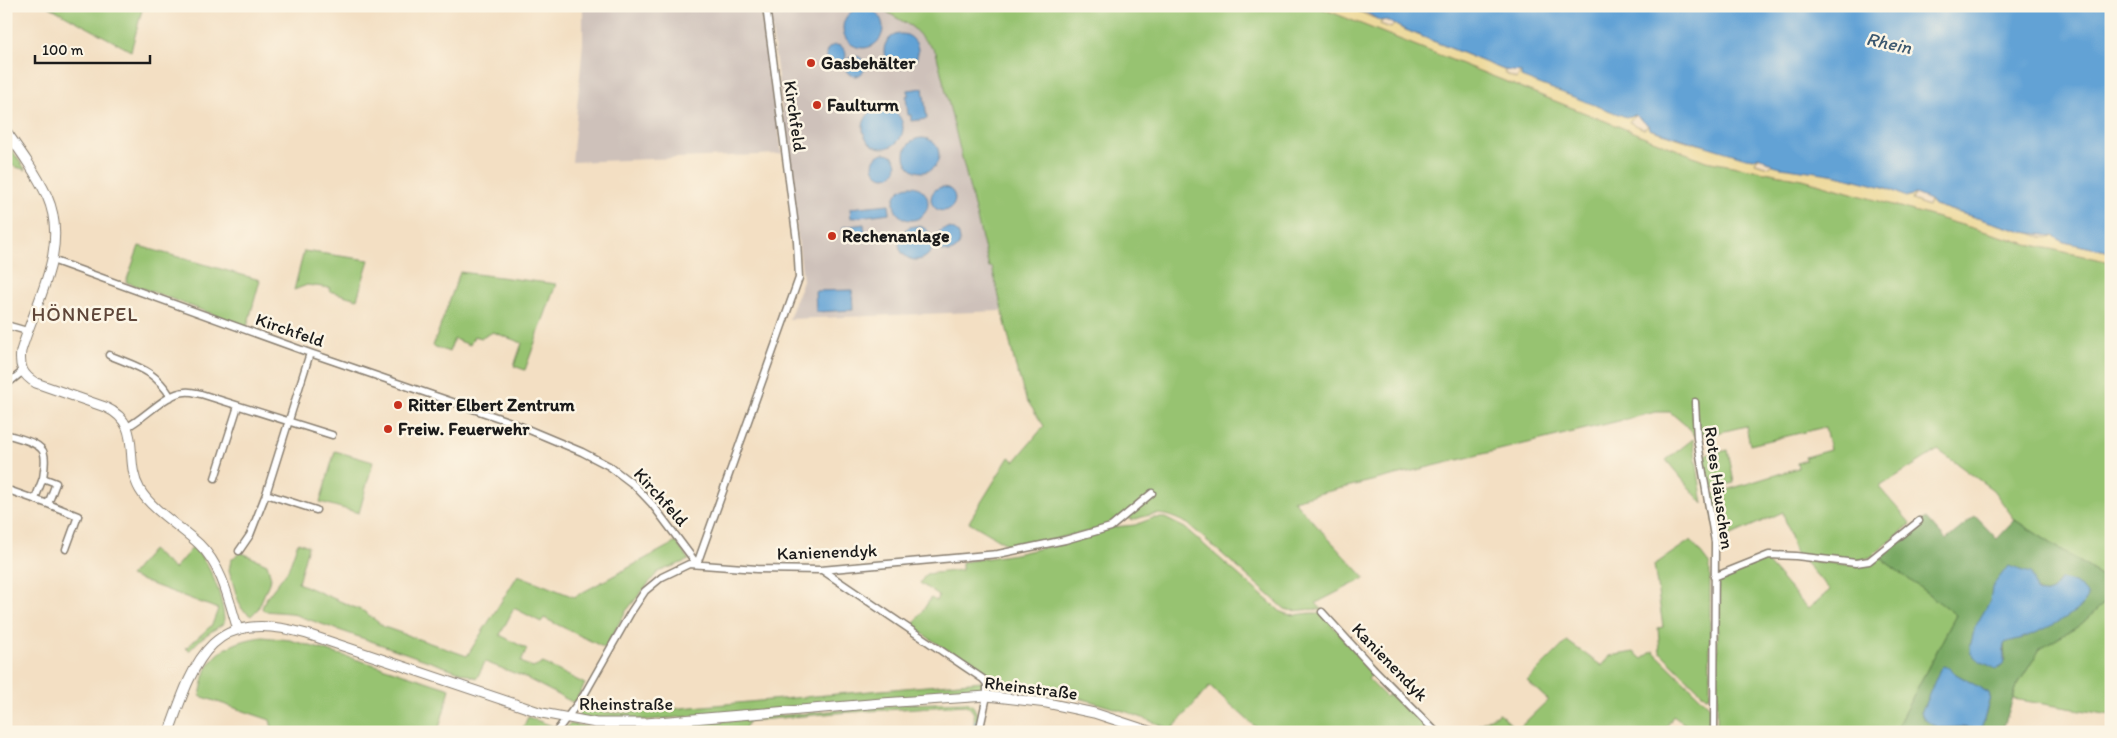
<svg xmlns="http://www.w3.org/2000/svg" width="2117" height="738" viewBox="0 0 2117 738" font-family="Itim,sans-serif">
<rect width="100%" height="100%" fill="#fcf5e5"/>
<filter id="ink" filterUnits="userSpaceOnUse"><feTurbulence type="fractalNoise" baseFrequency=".02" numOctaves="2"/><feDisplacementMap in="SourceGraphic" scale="10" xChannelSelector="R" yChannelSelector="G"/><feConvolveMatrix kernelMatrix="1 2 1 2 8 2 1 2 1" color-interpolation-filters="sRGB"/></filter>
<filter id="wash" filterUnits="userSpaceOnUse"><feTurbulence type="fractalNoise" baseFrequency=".0096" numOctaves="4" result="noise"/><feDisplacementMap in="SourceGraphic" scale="20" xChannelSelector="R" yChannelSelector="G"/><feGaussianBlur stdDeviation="1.12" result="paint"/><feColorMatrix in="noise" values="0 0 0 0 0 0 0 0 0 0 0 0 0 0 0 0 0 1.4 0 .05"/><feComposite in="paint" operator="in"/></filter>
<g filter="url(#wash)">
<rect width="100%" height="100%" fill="#f3dfc3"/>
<path fill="#cec1ba" d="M583,6H763L782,154L572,162L583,43Z
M769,6H877L912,27L936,52L989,267L992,266L1002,311L789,319L803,280Z"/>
<path fill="#97c371" stroke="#5a7046" d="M48,6H143L131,51Z
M877,6H1316L1706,161L1803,179L2028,244L2111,262V582L2015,520L1993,490L1938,450L1879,487L1911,524L1871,557L1856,561L1795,554L1783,512L1718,541L1710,498L1714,494L1798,468L1797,463L1806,460L1805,457L1830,450L1825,427L1750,445L1746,426L1700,437L1698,435H1693L1691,430L1670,412H1656L1293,500L1365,578L1316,603L1323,611C1310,606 1297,614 1285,609L1188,524C1165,513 1158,511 1133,520L1122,515L1107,526L1096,530L1013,548L969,522L1009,457L1015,461L1044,426L1026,399L1015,364L992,267H989L936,52L912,27Z
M6,142L26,170L6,164Z
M139,246L260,280L247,327L126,282Z
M304,251L369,260L357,299L329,291L330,288L307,285L294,290Z
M460,272L556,284L525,370L514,366L522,343L493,332L482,338L474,336L470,345L454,339L449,352L433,346Z
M1693,439L1703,504L1666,460Z
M1728,450L1734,483L1708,490L1702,456Z
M335,451L373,462L359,513L320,502Z
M1153,518H1165L1185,528L1281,612C1295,619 1308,610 1322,614L1374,672L1368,679L1386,697L1393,691L1433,732H1261L1210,686L1172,729L1178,732H1170L1171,729L1127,712L1083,699L996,682L912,627L931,598L936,601L939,596L920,583L926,574L962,570V562L1015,554L1072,541L1114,527L1135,525Z
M1691,540L1710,565V696L1706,697L1660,652L1658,628L1663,627L1654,565Z
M298,542L308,546L298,583L365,612L384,627L467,656L518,575L574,597L676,542L689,560L658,572L626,611L605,648L544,618L541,622L514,608L500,635L527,649L521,662L533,668L543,663L585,684L574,703L522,676L485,662L477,678L290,613L264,611L262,608L265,600L288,570Z
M193,547C211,564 224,599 224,623L202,638L189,651L186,648L212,625L218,609L130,576L152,550L174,569Z
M240,552L267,564L271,578L258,609L251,616L242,609L238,600L229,570L231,560Z
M1878,556L1956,615L1894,732H1717L1718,579L1765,560L1808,609L1830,590L1803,560L1857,566Z
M2111,597V715L2013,699L2017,686L2040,649L2079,626Z
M263,637L290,640L382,667L450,689L438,732H273L270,720L200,696C202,686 204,673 209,665C220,647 243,639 263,637Z
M1567,641L1602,666L1610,656L1634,652L1642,659L1653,651L1710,707V732H1696L1673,716L1664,732H1466L1499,713L1517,730L1548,700L1527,681Z
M982,681L985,686L982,691L649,720L583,719L578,715L580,710L616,713L648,711Z
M967,702L973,706L979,717L975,732H972C975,719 977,712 966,705L836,713L749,721L743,732H587L565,728L570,724L603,729H632L907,704Z
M528,717L555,727L552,732H521Z"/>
<path fill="#79a963" stroke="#4a6240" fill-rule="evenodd" d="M1975,516L1997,539L2015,520L2111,582V597L2079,626L2040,649L2017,686L2002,732H1894L1956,615L1878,556L1926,518L1946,540ZM2058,581L2082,606L2053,624L2023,638L2005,642L2004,645L2005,660L2000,668L1970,647L1976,627L1990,601L2036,589C2044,598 2055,592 2058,581ZM1950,668L1956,674L1989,693L1990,697L1983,724L1980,729L1960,727L1949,729L1932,725L1923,718L1921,712Z"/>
<path fill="#eeda9e" stroke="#857b5d" d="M1316,6C1326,6 1339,4 1349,7C1360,11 1372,19 1383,20L1380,24L1391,28L1395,24L1401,28L1504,70L1507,69L1504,73L1516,79L1521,72L1635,115L1629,122L1644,129L1648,126L1649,129L1693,143L1759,156L1755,163L1770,167L1773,164C1811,170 1849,176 1886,188C1896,191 1905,200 1915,194L1912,200L1928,206L1930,200L1934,205L2023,232C2034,232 2041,241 2053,236L2064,242L2111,252V262L2028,244L1803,179L1706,161Z"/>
<path fill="#62a2d5" stroke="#3f5f78" d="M1346,6H2111V252L2064,242L2053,236L2023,232L1934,205L1930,200L1915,194L1906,197L1887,188L1837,175L1781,167L1773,165L1759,156L1753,159L1746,158L1649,129L1648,125L1635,115L1626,117L1521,77V72L1504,70L1401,28C1394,25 1388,18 1380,21L1367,13Z
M843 28a20 20 0 1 1 40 0a20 20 0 1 1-40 0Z
M884 51a17 17 0 1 1 34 0a17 17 0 1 1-34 0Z
M826 55a10 10 0 1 1 20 0a10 10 0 1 1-20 0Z
M845 66a10 10 0 1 1 20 0a10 10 0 1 1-20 0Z
M923,88L927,119L911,121V115H908L906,96H908V90Z
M863 128a20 20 0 1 1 40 0a20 20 0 1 1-40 0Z
M905 155a17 17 0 1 1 34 0a17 17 0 1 1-34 0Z
M873 165a12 12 0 1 1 24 0a12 12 0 1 1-24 0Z
M894 203a17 17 0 1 1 34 0a17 17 0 1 1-34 0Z
M931 199a12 12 0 1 1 24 0a12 12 0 1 1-24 0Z
M889,204L890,213L851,218L850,208Z
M864,224L865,235L843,238L842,227Z
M899 243a17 17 0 1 1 34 0a17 17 0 1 1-34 0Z
M936 240a12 12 0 1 1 24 0a12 12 0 1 1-24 0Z
M852,290L853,310L816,312L815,291Z
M2008,566L2031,573L2037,592C2053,596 2053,589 2061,579C2070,581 2085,586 2088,596C2084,612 2040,632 2025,637C2018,640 2012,640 2005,643C2001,649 2006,658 2003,665L1996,669L1978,660L1971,654L1970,647L1975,627L1990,601L1992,587Z
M1943,666L1950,668L1956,674L1989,693L1990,697L1983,724L1980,729L1960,727L1942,728L1932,725L1923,718L1921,713L1940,669Z"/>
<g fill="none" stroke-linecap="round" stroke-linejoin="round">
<path stroke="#62a2d5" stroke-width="2.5" d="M974,732L976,722"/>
</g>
</g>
<g filter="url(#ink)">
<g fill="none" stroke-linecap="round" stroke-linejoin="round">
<g stroke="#887e70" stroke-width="9">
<path id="minor" d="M52,260L310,353L508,421L582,452L609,466L634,485L652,504L697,564
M6,325L27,331
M310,353L266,494L316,510
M109,355C137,367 154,369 171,397
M6,385L22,372
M1695,402L1697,438L1715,542L1714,732
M127,427C145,418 166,393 185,392C190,391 196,393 201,394L332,435
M6,434C16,438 42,442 44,454C46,461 44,471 43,478L56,483L48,504L78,516L66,549
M215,478L238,406
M11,491L48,504
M35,499L43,478
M239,551L250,535L266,494
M697,564L799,278L797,241L766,6
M822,570L983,679L987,684V696L979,732
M1714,577L1769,555L1796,556L1856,563L1869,561L1919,521
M1322,612L1373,668L1436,732
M556,732L584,695L631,612L645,591L662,577L689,564L757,569L821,570L998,554L1065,540L1111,527L1152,493"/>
</g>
<g stroke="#887e70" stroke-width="11">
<path id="secondary" d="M6,131C21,152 36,173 47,196C70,248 36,301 21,351C19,366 22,375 36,383L105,407C145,425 122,459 140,490C152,510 181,527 199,544C222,566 229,600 238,630
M169,732C196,655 213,607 307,634L542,713L596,723H646L882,703L987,696L1047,703L1094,713L1152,732"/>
</g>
<use href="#minor" stroke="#fff" stroke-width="6"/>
<use href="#secondary" stroke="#fff" stroke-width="9"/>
</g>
</g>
<g fill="#c8321e" stroke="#fcf5e5" stroke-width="2">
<circle cx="811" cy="63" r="5"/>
<circle cx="817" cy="105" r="5"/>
<circle cx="832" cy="236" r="5"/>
<circle cx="398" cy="405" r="5"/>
<circle cx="388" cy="429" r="5"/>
</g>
<g text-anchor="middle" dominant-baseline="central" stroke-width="5" stroke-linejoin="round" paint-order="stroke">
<g font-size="18" font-weight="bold" fill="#1c1c1c" stroke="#fcf5e5" text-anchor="start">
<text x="821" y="63">Gasbehälter</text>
<text x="827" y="105">Faulturm</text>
<text x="842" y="236">Rechenanlage</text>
<text x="408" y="405">Ritter Elbert Zentrum</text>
<text x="398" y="429">Freiw. Feuerwehr</text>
</g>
<g font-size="18" fill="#1c1c1c" stroke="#fcf5e5">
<text transform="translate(795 116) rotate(82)">Kirchfeld</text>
<text transform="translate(290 330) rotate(19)">Kirchfeld</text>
<text transform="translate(1719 488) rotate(82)">Rotes Häuschen</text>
<text transform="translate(661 497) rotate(48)">Kirchfeld</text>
<text transform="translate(827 552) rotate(-2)">Kanienendyk</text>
<text transform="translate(1390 662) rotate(46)">Kanienendyk</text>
<text transform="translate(1031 688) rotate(7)">Rheinstraße</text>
<text x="626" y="704">Rheinstraße</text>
</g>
<g font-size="19" font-style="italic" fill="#3c586f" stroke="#fcf5e5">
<text transform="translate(1889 43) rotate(12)">Rhein</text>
</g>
<g font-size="20" letter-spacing="1" fill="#5f4639" stroke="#fcf5e5">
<text x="85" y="314">HÖNNEPEL</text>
</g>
</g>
<rect width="2117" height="738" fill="none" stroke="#fcf5e5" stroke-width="25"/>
<path d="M35 55v8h115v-8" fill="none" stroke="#1c1c1c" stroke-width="2.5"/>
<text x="42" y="55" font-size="15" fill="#1c1c1c" stroke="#fcf5e5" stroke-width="4" paint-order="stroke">100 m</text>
</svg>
